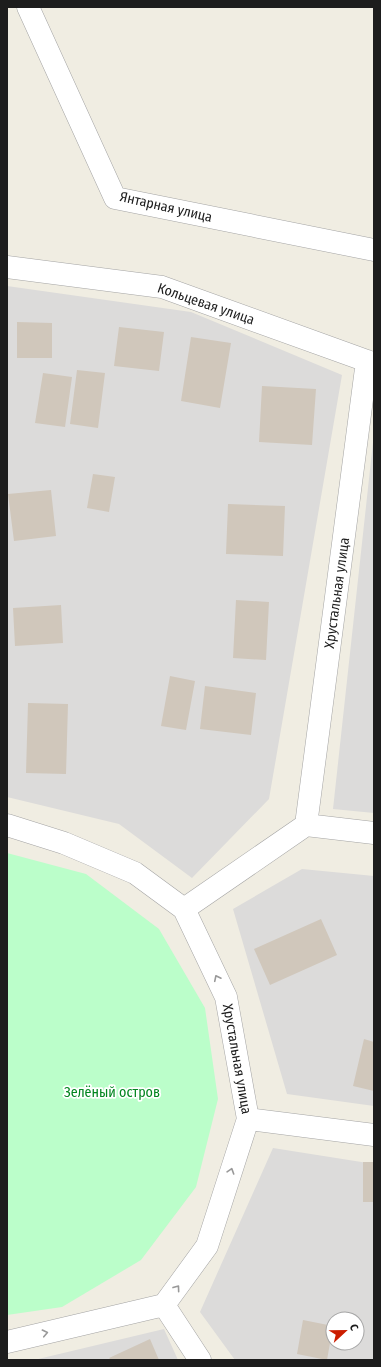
<svg xmlns="http://www.w3.org/2000/svg" width="381" height="1367" viewBox="0 0 381 1367" font-family="'Fira Sans Condensed',sans-serif">
<rect width="100%" height="100%" fill="#f0ede2"/>
<path fill="#dcdbda" fill-rule="evenodd" d="M7,286L191,312L342,375L269,799L192,878L119,824L7,797Z
M374,433V813L333,809Z
M302,869L374,876V1106L287,1094L233,909Z
M273,1148L374,1164V1360H235L200,1312ZM333,1319H357V1343H333Z
M164,1329L178,1360H34Z"/>
<path fill="#bbfeca" d="M7,853L86,874L159,929L205,1008L218,1099L196,1187L141,1260L62,1307L7,1315Z"/>
<path fill="#d0c7bb" d="M17,322L52,323V358H17Z
M119,327L164,332L159,371L114,366Z
M191,337L231,343L220,408L181,401Z
M77,370L105,373L98,428L70,424Z
M43,373L72,377L65,427L35,423Z
M262,386L316,389L312,445L259,442Z
M93,474L115,477L109,512L87,508Z
M51,490L56,536L14,541L8,494Z
M228,504L285,506L283,556L226,554Z
M236,600L269,602L266,660L233,658Z
M61,605L63,643L15,646L13,608Z
M170,676L195,681L186,730L161,726Z
M205,686L256,693L251,735L200,729Z
M28,703L68,704L66,774L26,773Z
M321,919L337,955L270,985L254,949Z
M364,1039L374,1042V1091L353,1086Z
M363,1162H374V1202H363Z
M303,1320L333,1326L327,1360L297,1354Z
M150,1339L159,1360H111L109,1358Z"/>
<g fill="none" stroke-linecap="round" stroke-linejoin="round">
<g stroke="#a4a4a4" stroke-width="23">
<path id="minor" d="M28,7L115,198L374,250
M7,267L162,287L367,361L374,366
M7,825L64,843L135,873L184,909L226,997L248,1119L207,1246L164,1305L7,1342
M306,825L367,361
M184,909L306,825L374,833
M248,1119L374,1135
M164,1305L200,1360"/>
</g>
<use href="#minor" stroke="#fff" stroke-width="22"/>
</g>
<defs><path id="oneway-chevron" d="M-2-3.5L2.5 0L-2 3.5" fill="none" stroke-width="1.6" stroke-linecap="round" stroke-linejoin="round"/></defs>
<g stroke="#999">
<use href="#oneway-chevron" transform="translate(217 978) rotate(-116)"/>
<use href="#oneway-chevron" transform="translate(231 1171) rotate(-72)"/>
<use href="#oneway-chevron" transform="translate(177 1288) rotate(-54)"/>
<use href="#oneway-chevron" transform="translate(45 1333) rotate(-12)"/>
</g>
<g text-anchor="middle" dominant-baseline="central" stroke-width="3.5" stroke-linejoin="round" paint-order="stroke">
<g font-size="14" fill="#1d1d1d" stroke="#fff">
<text transform="translate(166 207) rotate(13)">Янтарная улица</text>
<text transform="translate(206 304) rotate(19)">Кольцевая улица</text>
<text transform="translate(337 593) rotate(-82)">Хрустальная улица</text>
<text transform="translate(237 1059) rotate(80)">Хрустальная улица</text>
</g>
<g font-size="14" fill="#02851f" stroke="#fff">
<text x="112" y="1092">Зелёный остров</text>
</g>
</g>
<rect width="381" height="1367" fill="none" stroke="#1d1d1d" stroke-width="16"/>
<g transform="translate(345 1331) rotate(68)"><circle r="19" fill="#ffffff" stroke="#a5a5a5"/>
<path d="M0-3L7 15L0 10L-7 15Z" fill="#cb1d00"/>
<text y="-6" font-size="11" font-weight="bold" text-anchor="middle" fill="#1d1d1d">С</text>
</g>
</svg>
